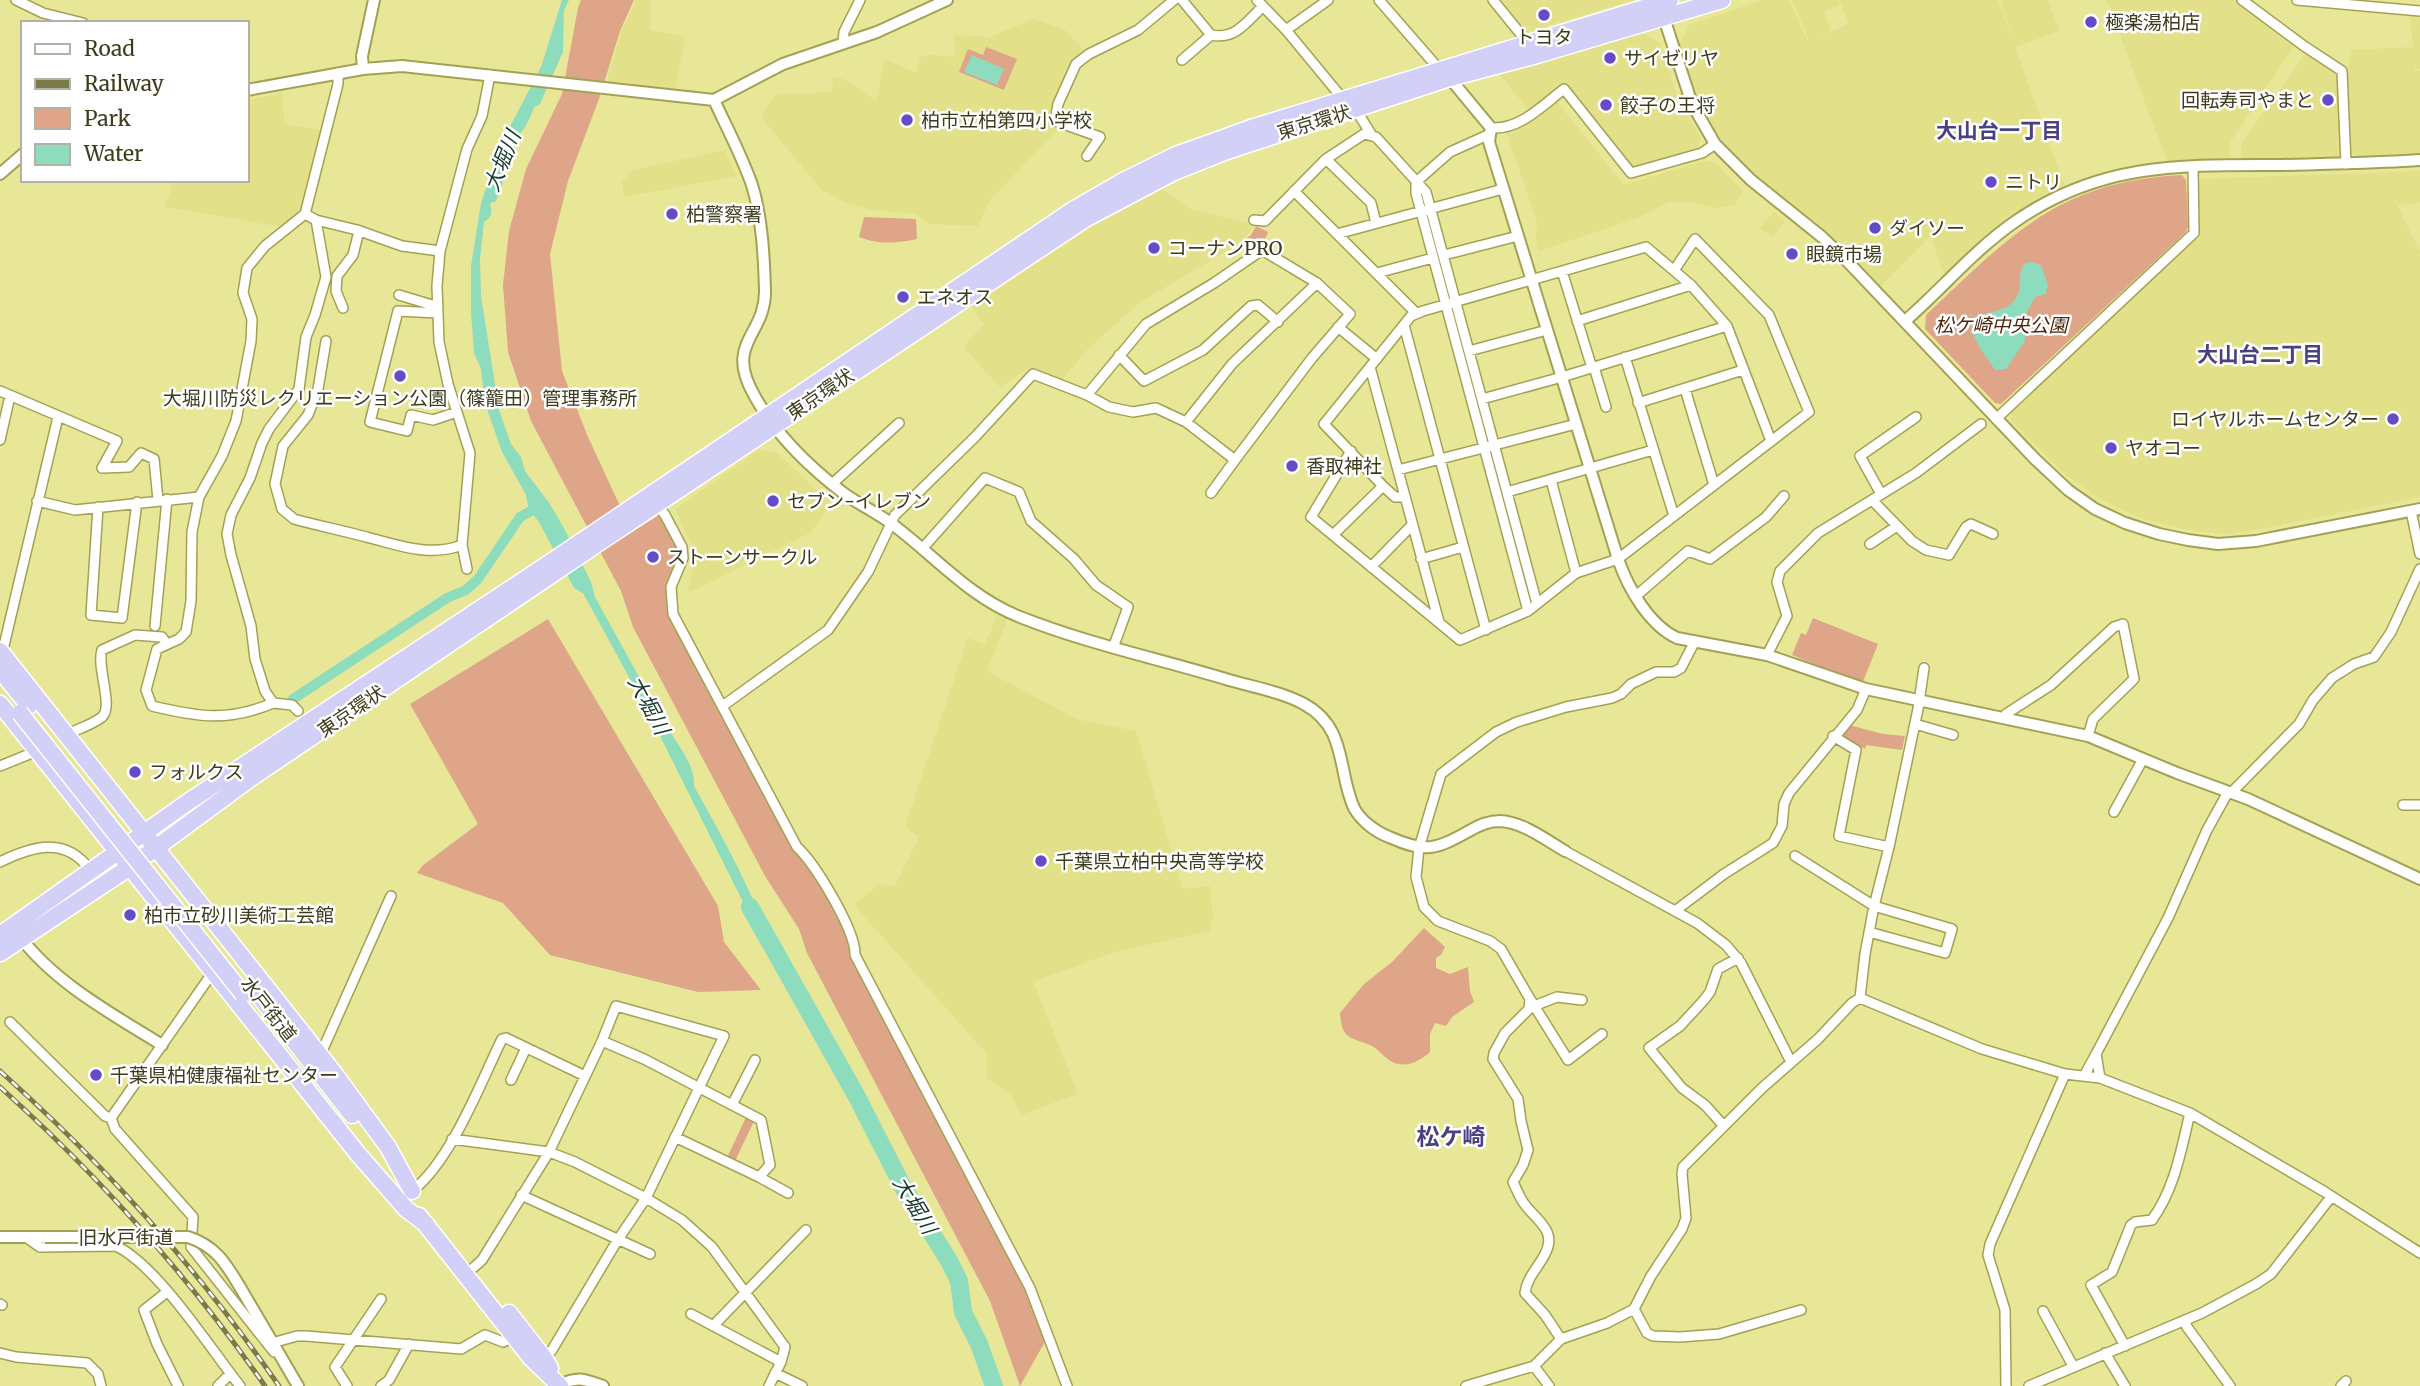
<svg xmlns="http://www.w3.org/2000/svg" width="2420" height="1386" viewBox="0 0 2420 1386" font-family="Merriweather,'Noto Sans JP',serif">
<rect width="100%" height="100%" fill="#e8e798"/>
<path fill="#e2e088" d="M636,0H651L650,30L685,36L675,92L606,83L621,33Z
M1499,0H1633L1526,32Z
M1762,0H1789L1807,40L1809,39L1792,0H1838L1840,5L1824,11L1831,30L1813,38L1849,24L1840,0H1998L2013,41L2001,0H2048L2059,31L2015,47L2065,186L2017,214L1945,275L1930,237L1880,287L1815,225L1746,168L1726,148L1697,100L1679,46L1689,25Z
M2107,0H2237L2296,43L2230,143V162L2167,161Z
M2410,14H2420V69L2414,67L2415,71H2420V153L2356,156L2351,152L2348,74L2351,50L2413,47Z
M1033,19L1064,29L1085,51L1073,62L1061,83L1050,123L1059,128L989,201L978,226L929,224L916,214L872,210L846,203L821,189L761,117L774,97L780,94L832,92L833,77L844,79L877,101L884,59L916,73L920,57L930,55L956,57L954,35L990,37Z
M1642,33L1660,43L1676,94L1701,138L1698,148L1635,167L1631,165L1564,84L1529,110L1499,74Z
M2305,54L2340,75L2341,152L2336,157L2241,161V144Z
M283,93L284,124L321,130L304,210L282,227L165,207L174,180H247V100Z
M1555,99L1624,185L1703,161H1713L1744,191L1735,205L1717,208L1691,202H1669L1642,216L1539,251L1536,237L1537,222L1506,132L1530,119Z
M725,150L736,176L624,197L622,182L633,170Z
M2420,171V203L2399,205L2393,196L2420,252V497L2251,531L2227,534L2188,530L2140,518L2100,499L2067,476L2011,421V411L2199,235L2197,182L2200,179Z
M1161,188L1190,209L1255,225L1240,243L1139,303L1087,350L1061,381L1031,367L1000,387L963,347L984,324L969,304L1139,195Z
M1774,212L1785,221L1772,237L1760,228Z
M759,450L777,453L832,504L810,533L688,593L695,554L675,509Z
M997,615L1007,620L987,671L1076,719L1136,731L1183,889L1210,886L1213,916L1210,931L1114,952L1033,982L1078,1094L1021,1115L1011,1094L986,1078L987,1054L854,905L879,884L895,886L919,837L905,827L968,638L985,645Z"/>
<path fill="#dea589" d="M581,0H634L620,31L599,99L568,181L550,254L562,371L588,437L632,532L659,515L679,548L671,618L820,883L1026,1288L1046,1340L1020,1386L990,1301L807,953L799,929L765,876L633,627L621,591L531,421L508,352L503,285L509,231L526,169L562,94L578,8Z
M986,47L1017,59L1004,90L959,72L968,49L983,55Z
M2182,175L2186,180L2188,226L2186,232L2001,404L1995,403L1925,329L1926,315C2010,236 2058,181 2182,175Z
M864,217L916,219L917,239C897,243 878,245 859,237Z
M1256,226L1268,232L1264,242L1256,248L1251,245L1246,250L1242,242L1251,235Z
M1813,618L1878,644L1862,684L1792,655L1801,633L1806,635Z
M548,619L718,906L724,942L761,990L698,992L550,955L503,903L417,873L422,866L478,824L410,704Z
M1849,725L1883,734L1905,736L1902,750L1866,745L1865,749L1844,738L1843,734Z
M1424,928L1445,947L1441,955L1436,958V968L1450,974L1468,967L1470,991L1474,1002L1452,1017L1446,1026L1435,1023L1430,1034V1052C1419,1062 1403,1070 1389,1060C1383,1056 1378,1049 1372,1046C1350,1036 1342,1041 1340,1013L1364,984L1392,962Z
M748,1113L756,1117L733,1165L725,1162Z"/>
<path fill="#8edcbe" d="M562,0H569L564,10L563,52L540,104L534,107C530,119 523,133 513,140L502,172C505,182 500,193 495,202L490,203C492,212 493,216 484,222L480,259L481,296L499,410L511,444L521,457L525,471L550,504L565,530L591,582L595,597L654,704C663,729 697,760 694,786C720,833 743,874 763,923L756,928L647,710L583,593L574,588L539,522L529,510L526,495L502,452L485,403L481,369L474,353L471,312V266L481,203L502,142L541,67Z
M972,55L1004,69L997,85L964,72Z
M2031,262L2041,265L2048,285L2046,294L2035,297L2025,316V341L2006,369L1995,370C1986,355 1967,336 1974,318C1990,310 2015,312 2019,290C2021,279 2018,273 2025,263Z"/>
<g fill="none" stroke-linecap="round" stroke-linejoin="round">
<path stroke="#8edcbe" stroke-width="10" d="M293,699L447,598L466,590L478,579L520,517L540,506"/>
<path stroke="#8edcbe" stroke-width="18" d="M750,907L856,1095L904,1189L949,1261L959,1281L963,1312L979,1344L994,1386"/>
<g stroke="#a3a254" stroke-width="12">
<path id="minor" d="M16,0L43,13L83,23
M1182,0L1211,35
M1257,0L1286,30L1338,93L1356,110L1371,134
M1379,0L1439,69
M1493,0L1523,37L1525,43
M2242,0L2304,46L2342,71L2346,164
M2297,0L2420,11
M1286,30L1328,0
M843,43L844,32L860,0
M1182,60L1211,35C1235,40 1247,22 1263,6
M1491,128C1520,130 1543,105 1564,89L1631,173L1702,153L1715,144
M1490,134L1450,152L1416,182V193L1528,611
M1087,156L1100,137L1055,121L1058,104L1076,64L1089,54L1138,30L1174,0
M1326,159L1371,203L1376,223
M1294,191L1337,234
M316,220L357,230L402,246L440,251L467,149L482,116L490,75
M1254,220L1265,221L1326,159L1364,134L1376,137L1426,192L1537,604
M440,251L437,286L439,342L448,384L470,453L462,545
M1444,255L1518,236
M1562,271L1592,368
M1377,273L1433,258
M399,295L432,305L438,304
M343,308L336,291L337,276L353,255L359,231
M438,313L398,311L370,422L407,431L411,415L433,420L457,412
M1416,313L1337,234L1503,189
M1577,321L1691,285
M1404,325L1486,630
M1338,327L1377,359
M326,341L318,389L308,415L283,446L275,484L282,509L294,519C319,526 345,531 370,538C401,546 431,557 462,545L467,569
M1469,351L1547,330
M1119,355L1144,381L1203,350L1251,306L1258,305L1278,322
M1625,357L1674,516
M1370,367L1439,622
M1594,367L1606,407
M1685,389L1714,485
M0,391L117,441L102,468L129,467L141,453L154,459L158,500
M1087,395L1146,324L1214,283L1262,250L1317,283
M1482,399L1562,377L1727,326
M1638,403L1743,370
M1996,419L2194,233L2193,167
M0,440L10,396
M1351,451L1311,517L1460,640L1528,611L1576,573L1618,559L1809,412L1769,315L1695,239L1675,269
M1398,470L1576,424
M1551,480L1576,573
M832,484L899,423
M1507,492L1653,450
M1211,493L1235,460
M1881,494L1860,456L1916,417
M1405,497H1395L1383,486L1324,424L1411,316L1423,311L1646,247L1691,285L1727,326L1771,441
M1872,500L1912,541L1926,550L1949,555L1966,527L1971,524L1993,534
M37,501L75,510L199,497
M657,504L665,515L682,547L683,558L671,587L673,614L797,847C815,863 856,931 855,955L1030,1288L1067,1386
M98,507L91,615L122,618L137,502
M2411,511L2420,554
M1333,535L1383,486
M1870,544L1897,526
M922,549L985,478L1019,492L1031,521L1074,559L1096,585L1128,607L1113,648
M1421,559L1463,547
M1371,567L1412,525
M1636,596L1688,551L1710,559L1766,517L1784,496
M155,626L167,499
M2,654L58,417
M1767,655L1787,616L1777,582L1780,571L1818,533L1916,473L1981,424
M1924,668L1918,709L1889,847L1874,906L1865,954L1860,998L1982,1049L2065,1074L2100,1078L2190,1113L2325,1192L2420,1253
M273,703C228,722 198,717 152,706L146,690L157,649L179,639L186,632L191,601L192,532L199,497L222,456L236,421L251,341L252,319L243,293L247,268L265,246L305,214L338,84V73
M724,705L828,630L868,572L895,515L975,437L1033,374L1087,395L1109,407L1133,412L1156,408L1186,422L1235,460L1312,358L1350,314L1317,283L1232,364L1186,422
M298,711L292,705L273,703L265,691L255,659L251,626L231,555L227,534L231,515L250,478L262,443L269,429L299,389L306,337L315,315L326,277L316,220L305,214
M2004,718L2006,714L2051,685L2114,627L2123,624L2134,679L2093,719L2088,736
M1915,724L1953,735
M66,735C77,729 92,725 102,717C114,706 96,667 102,650L135,635L162,637L167,644
M1833,736L1856,750L1839,836L1889,847
M0,766L37,751
M2231,793L2299,724L2313,700L2332,678L2354,664L2374,657L2391,632L2420,569
M2403,805H2420
M2114,812L2143,759
M1565,851L1697,923L1726,945L1741,963L1791,1062
M1795,856L1874,906L1952,929L1945,953L1869,932
M0,862C32,846 66,836 90,870
M1675,911L1724,874L1773,843L1782,826L1784,804L1789,793L1857,710L1866,689
M213,972L111,1118L115,1129L193,1217L191,1247L274,1352
M1530,999L1568,1060L1602,1034
M1534,1006L1557,997L1582,1000
M10,1022L105,1116L111,1118
M602,1041L644,1059L761,1120L770,1165L759,1177L788,1193
M319,1053L323,1049L391,896
M2084,1076L2096,1054
M2100,1078L2096,1054L2168,918L2207,830L2228,792
M511,1080L526,1048
M732,1105L755,1060
M1723,1125L1705,1105L1682,1088L1649,1048L1680,1026L1704,1000L1710,992L1718,969L1738,958
M675,1137L759,1177
M452,1139L549,1152L575,1162L646,1198L682,1220L712,1247L785,1347L781,1362L769,1386
M412,1191C451,1161 480,1084 502,1039L506,1038L585,1076
M521,1195L650,1254
M26,1237L40,1247L116,1246C157,1265 210,1348 240,1386
M473,1268L482,1260L549,1152L602,1041L616,1006L724,1036L646,1198L617,1241L552,1350L544,1358
M167,1292L144,1310L157,1344L178,1386
M0,1304L2,1305
M1634,1309L1647,1333L1653,1336L1680,1337L1719,1334L1801,1310
M2043,1311L2073,1366
M691,1314L781,1362
M2185,1320L2187,1327L2230,1386
M713,1326L806,1230
M1561,1339L1545,1315L1525,1293C1527,1277 1538,1268 1545,1254C1558,1230 1535,1220 1523,1202C1519,1196 1516,1188 1513,1182L1523,1165L1528,1150L1521,1121L1518,1099L1493,1059L1494,1053L1505,1033L1529,1009L1530,999L1501,949L1490,941L1438,921L1424,907L1416,877L1419,848L1441,774L1496,732L1517,722L1566,707L1612,698L1621,694L1631,684L1656,672H1674L1681,668L1695,641
M272,1343L297,1336H306L461,1349L485,1335L503,1342L514,1337
M2125,1346L2091,1285L2112,1272L2131,1225L2135,1222L2152,1220C2175,1188 2181,1150 2190,1113
M0,1353L16,1357L87,1363L98,1374L101,1386
M2105,1353L2125,1386
M1534,1366L1549,1386
M775,1373L802,1386
M218,1386L230,1374
M347,1386L335,1367L381,1299
M381,1386L389,1380L409,1344
M1466,1386L1534,1366L1561,1339L1607,1323L1634,1309L1651,1276L1682,1229L1686,1218L1682,1174L1683,1167L1762,1088L1818,1039L1852,1003L1860,998
M2006,1386L2005,1310L1988,1255L1990,1244L2065,1074
M2029,1386L2202,1313L2256,1284L2271,1274L2331,1197
M2341,1386L2346,1381"/>
</g>
<g stroke="#a3a254" stroke-width="14">
<path id="tertiary" d="M1659,13L1664,18L1692,104L1715,144L1751,180L1822,237L1848,262L2035,459L2068,490L2095,509L2125,523L2159,534L2188,540L2218,544L2256,541L2420,509
M363,69L362,56L374,0
M1448,76L1491,128L1489,142L1618,559C1628,588 1649,625 1677,638L1767,655L1866,689L2088,736L2177,773L2248,799L2420,879
M247,90L363,69L402,66L714,100L783,64L877,32L947,0
M714,100C727,128 742,156 752,185C762,217 764,256 765,290C766,336 724,342 754,395C775,434 807,465 842,492C858,504 876,512 892,524C935,556 969,597 1020,617C1088,644 1160,659 1229,680C1253,687 1282,692 1304,704C1348,728 1337,771 1354,808C1361,821 1376,832 1389,837C1426,853 1435,850 1469,831C1479,825 1488,821 1500,821C1523,822 1546,840 1565,851
M0,174L23,154
M1905,321C1942,289 1975,249 2016,221C2101,162 2182,165 2282,165C2328,164 2374,163 2420,160
M18,934C53,982 112,1014 162,1045
M0,1237H45
M240,1287L298,1386
M559,1385C578,1376 584,1379 603,1386"/>
</g>
<g stroke="#fff" stroke-width="19">
<path id="trunk" d="M0,651L334,1073L388,1147L412,1191
M0,670L29,706
M0,704L358,1154L406,1209L426,1224
M0,935L188,802L539,570L1073,210L1125,180L1176,155L1254,127L1670,0
M0,953L130,867L251,778L597,544L1085,219L1174,172L1227,151L1450,78L1537,55L1722,0
M252,987L352,1115
M419,1216L531,1358L560,1386
M509,1313L544,1358L550,1368"/>
</g>
<use href="#minor" stroke="#fff" stroke-width="9"/>
<use href="#tertiary" stroke="#fff" stroke-width="10"/>
<use href="#trunk" stroke="#d2d0f6" stroke-width="16"/>
<g stroke="#7b7a49" stroke-width="5">
<path id="rail" d="M0,1071C105,1165 199,1270 279,1386
M0,1087C99,1176 189,1277 265,1386"/>
</g>
<use href="#rail" stroke="#fff" stroke-width="2.5" stroke-dasharray="8" stroke-linecap="butt"/>
<g stroke="#a3a254" stroke-width="14" stroke-linecap="butt">
<path id="tertiary-bridge" d="M45,1237H188C216,1246 226,1264 240,1287"/>
</g>
<g stroke="#fff" stroke-width="19" stroke-linecap="butt">
<path id="trunk-bridge" d="M20,713L243,994"/>
</g>
<use href="#tertiary-bridge" stroke="#fff" stroke-width="10"/>
<use href="#trunk-bridge" stroke="#d2d0f6" stroke-width="16"/>
</g>
<g fill="#654cc5" stroke="#fff" stroke-width="2.5">
<circle cx="1544" cy="15" r="7"/>
<circle cx="2091" cy="22" r="7"/>
<circle cx="1610" cy="58" r="7"/>
<circle cx="2328" cy="100" r="7"/>
<circle cx="1606" cy="105" r="7"/>
<circle cx="907" cy="120" r="7"/>
<circle cx="1991" cy="182" r="7"/>
<circle cx="672" cy="214" r="7"/>
<circle cx="1875" cy="228" r="7"/>
<circle cx="1154" cy="248" r="7"/>
<circle cx="1792" cy="254" r="7"/>
<circle cx="903" cy="297" r="7"/>
<circle cx="400" cy="376" r="7"/>
<circle cx="2393" cy="419" r="7"/>
<circle cx="2111" cy="448" r="7"/>
<circle cx="1292" cy="466" r="7"/>
<circle cx="773" cy="501" r="7"/>
<circle cx="653" cy="557" r="7"/>
<circle cx="135" cy="772" r="7"/>
<circle cx="1041" cy="861" r="7"/>
<circle cx="130" cy="915" r="7"/>
<circle cx="96" cy="1075" r="7"/>
</g>
<g text-anchor="middle" dominant-baseline="central" stroke-width="5" stroke-linejoin="round" paint-order="stroke">
<g font-size="19" fill="#3d3c1c" stroke="#fff" text-anchor="start">
<text x="2105" y="22">極楽湯柏店</text>
<text x="1544" y="37" text-anchor="middle">トヨタ</text>
<text x="1624" y="58">サイゼリヤ</text>
<text x="2314" y="100" text-anchor="end">回転寿司やまと</text>
<text x="1620" y="105">餃子の王将</text>
<text x="921" y="120">柏市立柏第四小学校</text>
<text x="2005" y="182">ニトリ</text>
<text x="686" y="214">柏警察署</text>
<text x="1889" y="228">ダイソー</text>
<text x="1168" y="248">コーナンPRO</text>
<text x="1806" y="254">眼鏡市場</text>
<text x="917" y="297">エネオス</text>
<text x="400" y="398" text-anchor="middle">大堀川防災レクリエーション公園（篠籠田）管理事務所</text>
<text x="2379" y="419" text-anchor="end">ロイヤルホームセンター</text>
<text x="2125" y="448">ヤオコー</text>
<text x="1306" y="466">香取神社</text>
<text x="787" y="501">セブン-イレブン</text>
<text x="667" y="557">ストーンサークル</text>
<text x="149" y="772">フォルクス</text>
<text x="1055" y="861">千葉県立柏中央高等学校</text>
<text x="144" y="915">柏市立砂川美術工芸館</text>
<text x="110" y="1075">千葉県柏健康福祉センター</text>
</g>
<g font-size="19" fill="#3d3c1c" stroke="#fff">
<text transform="translate(1314 122) rotate(-17)">東京環状</text>
<text transform="translate(820 394) rotate(-34)">東京環状</text>
<text transform="translate(351 711) rotate(-34)">東京環状</text>
<text transform="translate(269 1009) rotate(52)">水戸街道</text>
<text x="126" y="1237">旧水戸街道</text>
</g>
<g font-size="19" font-style="italic" fill="#4d240c" stroke="#fff">
<text x="2001" y="325">松ケ崎中央公園</text>
</g>
<g font-size="21" font-weight="bold" fill="#4a4280" stroke="#fff">
<text x="1999" y="130">大山台一丁目</text>
<text x="2260" y="354">大山台二丁目</text>
</g>
<g font-size="21" font-style="italic" fill="#15392d" stroke="#fff">
<text transform="translate(502 161) rotate(-68)">大堀川</text>
<text transform="translate(649 705) rotate(62)">大堀川</text>
<text transform="translate(915 1205) rotate(59)">大堀川</text>
</g>
<g font-size="23" font-weight="bold" fill="#4a4280" stroke="#fff">
<text x="1451" y="1136">松ケ崎</text>
</g>
</g>
<rect x="21" y="21" width="228" height="161" fill="#ffffff" stroke="#b1b1a4" stroke-width="2"/>
<rect x="35" y="44" width="35" height="10" fill="#ffffff" stroke="#b1b1a4" stroke-width="2"/>
<text x="84" y="56" font-size="21" fill="#3d3c1c">Road</text>
<rect x="35" y="79" width="35" height="10" fill="#7b7a49" stroke="#b1b1a4" stroke-width="2"/>
<text x="84" y="91" font-size="21" fill="#3d3c1c">Railway</text>
<rect x="35" y="108" width="35" height="21" fill="#dea589" stroke="#b1b1a4" stroke-width="2"/>
<text x="84" y="126" font-size="21" fill="#3d3c1c">Park</text>
<rect x="35" y="144" width="35" height="21" fill="#8edcbe" stroke="#b1b1a4" stroke-width="2"/>
<text x="84" y="161" font-size="21" fill="#3d3c1c">Water</text>
</svg>
